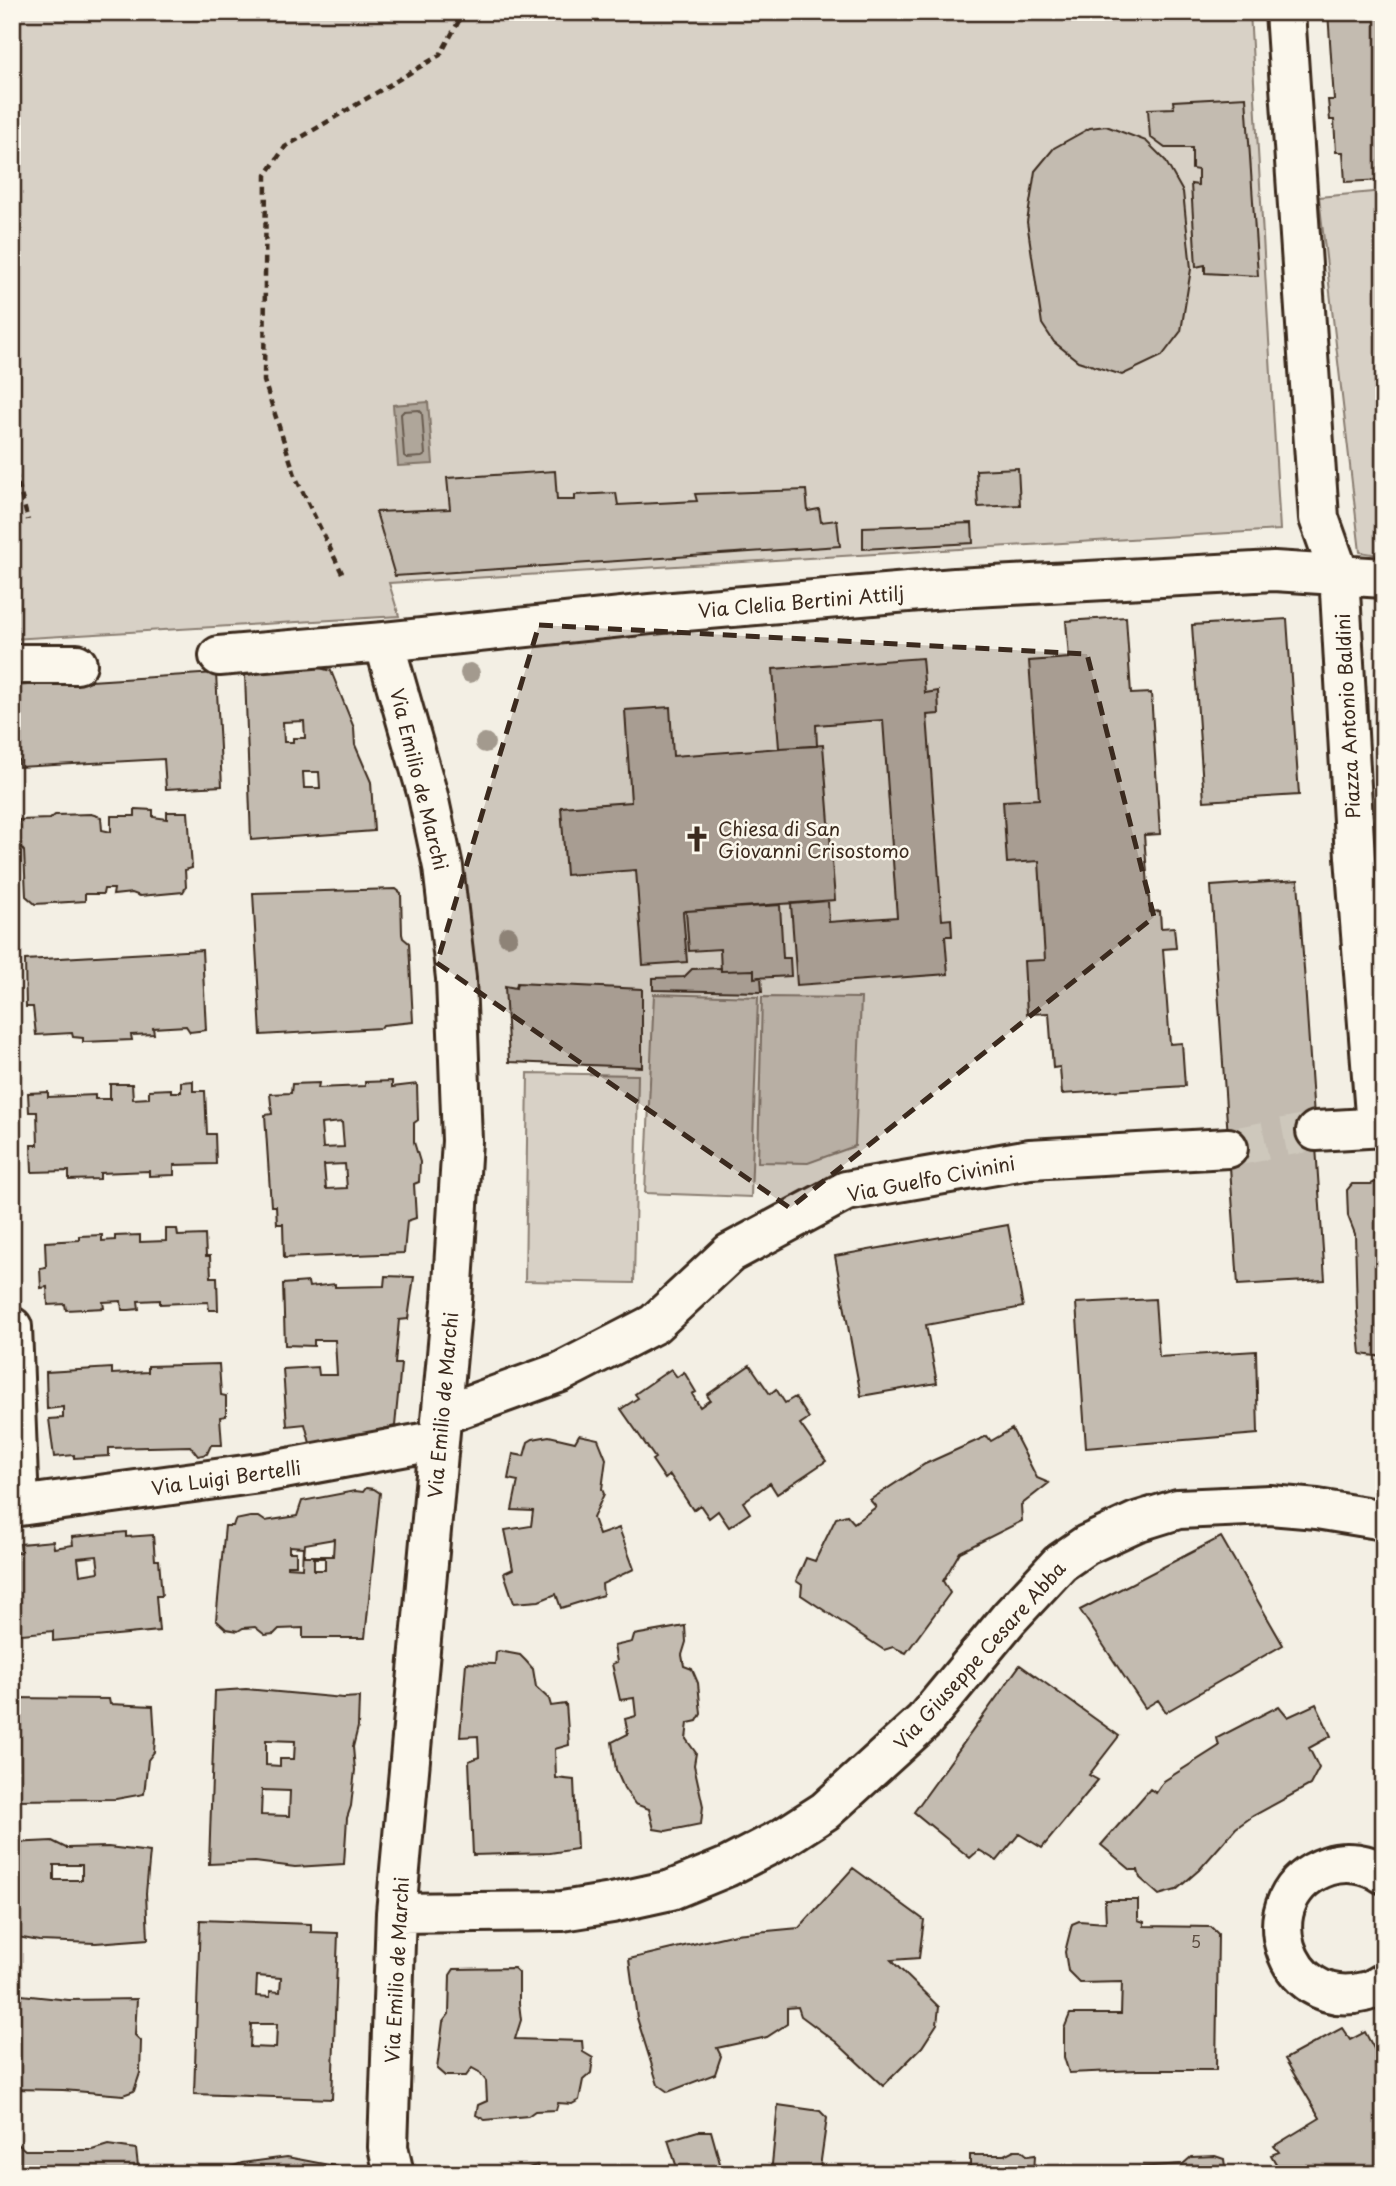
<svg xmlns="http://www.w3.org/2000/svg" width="1396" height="2186" viewBox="0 0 1396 2186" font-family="'Playpen Sans',sans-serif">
<rect width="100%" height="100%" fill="#f3efe4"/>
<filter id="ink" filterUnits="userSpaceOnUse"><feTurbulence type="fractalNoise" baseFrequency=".0143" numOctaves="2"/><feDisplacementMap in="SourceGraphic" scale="14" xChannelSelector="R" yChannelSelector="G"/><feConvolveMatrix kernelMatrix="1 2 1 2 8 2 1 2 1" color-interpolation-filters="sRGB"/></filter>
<g filter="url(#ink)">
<path fill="#d8d1c6" stroke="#8a7e72" stroke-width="2" d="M12,12H1250L1280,530L389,583L399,616L12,639Z
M1384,191V556L1360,552L1319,197Z
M654,994L758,997L751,1197L645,1193Z
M762,997L861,998L855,1146L808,1163L758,1162Z
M528,1073L638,1075L634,1283L525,1281Z"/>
<path fill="#afa69a" stroke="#817468" stroke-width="2" d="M428,402L433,464L398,466L393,405Z"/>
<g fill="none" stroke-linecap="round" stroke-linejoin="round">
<path stroke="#695c50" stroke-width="2" d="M419,410L422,413L425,455L422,457L407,458L404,456L401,414L404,411Z"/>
</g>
<path fill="#c3bbb0" stroke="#3b2a1e" stroke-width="2" fill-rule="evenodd" d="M1328,12H1384V180L1345,182L1343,152H1336L1334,120H1330L1328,100H1334Z
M1246,97L1258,276L1205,273V265L1196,267L1191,184L1198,185V170L1192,169V148H1165L1150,137L1148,109L1174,108L1173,101Z
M1106,126L1146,141L1165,160L1183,192L1191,269L1181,331L1162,356L1122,375L1078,361L1054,342L1042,324L1027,222L1035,171L1054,148L1090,128Z
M1018,468L1020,505L978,507L976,470Z
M555,471L557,500H575V495L616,493L618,505L697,501L695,494L806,490L808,511L819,509L821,522L837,520L840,546L395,576L376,512L450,509L447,478Z
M972,523L973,543L863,549V527Z
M1126,617L1131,694L1151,693L1160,834L1144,835L1150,912L1160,911L1161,928L1174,927L1176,948L1163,949L1170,1044L1182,1043L1185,1086L1062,1094L1060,1067L1053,1068L1049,1013L1027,1014L1024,961L1045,960L1039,861L1007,863L1003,801L1039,799L1029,661L1069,658L1066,621Z
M1287,619L1299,795L1204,801L1192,625Z
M1384,649V680H1379L1381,650Z
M922,658L925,693L938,691L939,714L927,715L942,920L951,919L952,936H945L948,974L797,985L791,904L828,901L829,922L897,917L883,720L816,725L817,746L779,748L773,669Z
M300,668H320L331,671L354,728L355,745L371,782L374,831L251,840L245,675ZM304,721L305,738H293V742H284L283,722ZM303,772H319L320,788H304Z
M216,673L222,786L166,789L164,759L19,767V760H14L12,686Z
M670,707L673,756L823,745L835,900L686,911L683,912L687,962L643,965L636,870L566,875L561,807L631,802L625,710Z
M135,809L153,810V817L167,819V812H188L192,868L185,870L186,887L183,892L140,896L132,893L113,895L114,889H104L103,894H85V901L35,904L26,896L24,851L20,846L19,820L50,819L55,815L91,814L101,817L102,830L111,832V816H135Z
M1298,880L1325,1280L1238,1285L1211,886Z
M396,889L401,893L402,934L403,938L409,943L413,1022L383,1025L381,1028L261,1035L253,893Z
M780,905L783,958H790L791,976L754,978V970L721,971L720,949L689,951L686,911Z
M202,950L206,1030L190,1032L186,1026L153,1028L154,1034L131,1035L132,1040L83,1042V1038L73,1037L72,1033L36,1035L33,1007H26L25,960Z
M721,968V971L754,970V978L761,977L762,992L653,990V978L684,977L692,969Z
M517,983L642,989V1067L509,1062L505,986L516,988Z
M193,1081V1091H205L207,1134H215L216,1164L174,1165V1175L149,1176V1171L100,1173V1179L69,1180V1171L32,1172L31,1145H38L37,1112H29L28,1093L48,1092V1097L95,1095V1099H110V1084H132L133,1099L149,1098V1090L171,1089V1092H181V1082Z
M392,1081V1087L417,1084L418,1120L414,1123V1142L420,1162L419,1182L414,1184L416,1218L407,1221L404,1253L284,1258L283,1224H277L276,1206H271L265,1115L272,1114L270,1094L291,1093L292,1084L319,1083L318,1088L365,1086V1082ZM342,1122L344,1147L323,1148L321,1124ZM345,1164L347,1188L326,1189L324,1165Z
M1384,1179V1357L1361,1354L1357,1312L1355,1234L1348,1216L1347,1190L1352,1184H1371Z
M1008,1225L1023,1307L926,1325L937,1383L861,1396L835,1256Z
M166,1229H177L178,1236L205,1235L206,1256H210L211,1277H217L218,1310H209L208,1302L160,1304V1300L138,1301L139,1309L129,1310H122L121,1301L103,1302L104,1308L66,1310L65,1304L48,1305L47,1287L41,1288L40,1268L46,1267L45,1242L79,1240V1236L102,1235V1241L115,1240V1236L140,1235V1242L166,1241Z
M385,1276L414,1277L408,1319L399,1320L395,1364H401L395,1426L311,1447L305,1424L287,1426L283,1369L318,1367L319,1375H337L335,1340H314V1346L285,1345L283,1284L308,1282L309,1287L335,1284V1287L384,1286Z
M1155,1299L1159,1357L1256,1351L1258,1434L1086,1448L1076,1303Z
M219,1364L221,1395L226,1396V1416L220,1417L222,1445H211L207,1454L198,1456L190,1446L109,1448V1456L74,1458V1455L54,1457L49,1419L63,1418V1407L47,1409L46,1372L112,1368V1374L148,1372V1366Z
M750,1365L770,1394L776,1389L785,1403L795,1397L809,1418L800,1424L826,1461L777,1494L770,1483L743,1502L750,1513L729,1527L718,1511L709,1518L700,1505L693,1510L670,1475L665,1479L652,1460L655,1458L621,1409L638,1398L635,1394L671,1369L677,1377L684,1372L696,1392L692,1394L700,1407L710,1400L707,1395Z
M1012,1429L1037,1478L1049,1483L1021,1505L1022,1521L960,1552L943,1581L950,1593L906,1653L893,1647L884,1650L801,1595L802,1585L796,1581L806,1558L815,1561L836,1518L847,1515L854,1523L876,1507L870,1500L925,1464L987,1436L991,1441Z
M579,1435L598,1439L606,1459L602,1489L604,1494L593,1518L599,1535L619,1528L634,1569L602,1584L603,1595L561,1608L556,1594L539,1601L514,1603L504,1573L513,1569L505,1530L531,1526L533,1511L512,1510L518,1481L508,1479L513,1454L524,1456L528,1442L533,1439L549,1436L575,1442Z
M366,1488L374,1489L380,1493L365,1638H303V1628L279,1629L274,1634L265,1635L255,1627L243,1628L238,1631L226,1629L216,1620L225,1526H233L235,1520L250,1517H259L265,1521L297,1516L302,1501L355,1491L363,1492ZM334,1539L333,1556H304L305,1544ZM289,1546L303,1547L302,1568L287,1567V1565H296V1552H289ZM314,1558H325V1570H314Z
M126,1532V1537L153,1535L155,1560H159L162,1596H156L159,1631L53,1641V1631L12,1635V1553L21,1552L20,1544L53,1541L54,1548L73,1545L72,1537ZM97,1556L99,1572L80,1575L78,1558Z
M1221,1537L1283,1645L1166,1712L1158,1700L1145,1708L1080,1610Z
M685,1626L686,1642L682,1655L684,1666L692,1669L698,1683L701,1714L697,1721L688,1723L686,1739L696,1753L694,1765L703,1806L701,1824L666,1831L654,1829L649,1809L635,1804L624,1788L616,1770L612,1742L628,1734L625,1719L636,1716L634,1698L620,1700L612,1664L617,1662L614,1646L632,1642L634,1635Z
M499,1651L520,1655L526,1661L533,1669L536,1687L549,1699L551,1706L566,1704L569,1745L555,1749L556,1778L574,1780L577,1849L550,1853L473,1855L469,1761L479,1757L478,1736L460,1737L466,1663L495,1664L496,1652Z
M1020,1665L1119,1736L1089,1775L1098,1780L1042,1848L1019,1834L997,1861L979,1850L970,1858L914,1812Z
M246,1689L343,1698L359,1697L358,1727L353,1747L355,1770L351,1806L347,1818L344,1864L295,1867L255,1862L209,1864L215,1691ZM266,1740L295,1741L294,1759H280V1766L266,1765ZM262,1790L290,1791L289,1816L261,1815Z
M12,1698L109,1699L110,1704L153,1706L155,1738L154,1752L148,1760L144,1794L116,1799L12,1800Z
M1316,1704L1331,1736L1309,1748L1319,1768L1310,1785L1253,1816L1236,1828L1199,1870L1176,1890L1159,1895L1140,1878L1138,1870H1131L1101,1845L1150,1789L1156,1793L1164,1781L1219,1746L1217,1738L1279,1706L1288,1717Z
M52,1841L66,1848L108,1847L150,1852L146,1893L148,1939L96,1943L39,1941L12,1936V1843ZM54,1865H82V1880H54Z
M853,1868L924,1920L919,1958L891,1960L939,2007L937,2024L922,2047L883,2086L836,2042L801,2016L798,2007L787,2008V2024L767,2037L717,2048L721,2056L715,2074L668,2092L658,2085L637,2018L629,1959L735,1934L799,1928Z
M1105,1900H1138V1920L1144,1922V1926L1211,1927L1218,1934L1216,2070H1138L1069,2073L1064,2057V2029L1070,2014H1121L1122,1982L1080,1983L1068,1971L1065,1952L1072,1924L1079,1921L1106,1923Z
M200,1920L311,1924V1932L338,1933L332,2099L194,2094ZM257,1976L281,1978L280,1992L270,1991V1997L256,1996ZM251,2024H277L276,2048L250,2047Z
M514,1968L519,1973V2003L521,2020L515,2039L582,2041L583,2052L593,2058L591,2073L583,2080L579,2100L572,2104L558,2103L556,2110L535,2111L528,2116L485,2120L476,2115L478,2105L487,2101L486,2081L479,2072L472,2068L466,2076H445L437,2069L443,2022L449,2014L450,1975L454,1969Z
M12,1994L69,2000L137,1999L135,2035L141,2041L140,2073L134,2091L123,2095L63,2090L12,2089Z
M1342,2028L1350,2040L1365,2032L1384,2067V2174H1292L1290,2171L1282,2174L1271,2155L1279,2152L1274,2146L1320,2118L1285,2059Z
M778,2105L820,2111L827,2118L819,2174H771Z
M698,2131H711L723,2174H679L668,2140Z
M12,2145H19L25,2150H92L108,2145L136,2149L139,2174H12Z
M1014,2150H1021L1028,2156L1035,2155L1034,2174H970V2155H1004Z
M1215,2156L1224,2159L1226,2174H1093V2170L1183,2164L1191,2157Z
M287,2157L340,2167L341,2174H211L242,2163Z
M537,2165L540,2174H507L523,2170Z"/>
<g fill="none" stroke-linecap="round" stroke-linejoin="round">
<path stroke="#cec8bc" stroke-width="38" stroke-dasharray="38 19" stroke-linecap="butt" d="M1228,1148L1316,1131"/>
<g stroke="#3b2a1e" stroke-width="44">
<path id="minor" d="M1285,12L1319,518L1339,574L1355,857L1376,1127
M384,642L428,796L443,867L456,978L462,1141L452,1300L396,1913L388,2147L394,2174
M219,656L384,642L650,614L955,588L1274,571L1384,578
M12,664H77
M1316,1131L1384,1127
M12,1327L19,1506
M442,1415L561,1372L654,1324L730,1253L846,1191L1030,1159L1228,1148
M12,1507L267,1472L439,1440
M1384,1874C1368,1863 1346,1860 1328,1866C1246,1894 1284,2013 1364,1992C1371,1991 1378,1986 1384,1983
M396,1913L562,1911L612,1903L671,1890L727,1867L783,1838L825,1811L924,1721L1009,1618L1060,1563L1086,1545L1136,1522L1178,1509L1270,1505L1317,1509L1384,1520"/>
</g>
<path stroke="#3b2a1e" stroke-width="4.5" stroke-dasharray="7 5" stroke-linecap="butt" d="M12,461L28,520
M342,573L296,478L264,381L266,175L285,147L440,55L464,12"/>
<use href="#minor" stroke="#fbf7ec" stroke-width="38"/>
</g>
<g fill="#a39a8e">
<circle cx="470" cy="673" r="10"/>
<circle cx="485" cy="743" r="10"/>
<circle cx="508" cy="936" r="10"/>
</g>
</g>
<path fill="#3b2a1e" fill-opacity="0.2" stroke="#3b2a1e" stroke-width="5" stroke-dasharray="14 9" stroke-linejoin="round" d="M539,625L1087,654L1154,917L790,1208L437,963Z"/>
<defs>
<g id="church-bare" transform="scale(2.1)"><path d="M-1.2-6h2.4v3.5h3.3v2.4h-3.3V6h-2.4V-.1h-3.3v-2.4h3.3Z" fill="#3b2a1e" stroke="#fbf7ec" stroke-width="2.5" paint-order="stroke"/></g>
</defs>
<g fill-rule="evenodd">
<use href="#church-bare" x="697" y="839"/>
</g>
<g text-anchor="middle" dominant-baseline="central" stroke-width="5" stroke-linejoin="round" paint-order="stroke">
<g font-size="16" fill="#5d4e42">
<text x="1196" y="1941">5</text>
</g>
<g font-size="19" fill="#3b2a1e" stroke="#fbf7ec">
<text transform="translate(801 601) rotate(-5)">Via Clelia Bertini Attilj</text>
<text transform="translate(1347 716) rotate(-93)">Piazza Antonio Baldini</text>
<text transform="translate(420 779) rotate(76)">Via Emilio de Marchi</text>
<text transform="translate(931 1178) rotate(-11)">Via Guelfo Civinini</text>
<text transform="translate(442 1405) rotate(-85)">Via Emilio de Marchi</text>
<text transform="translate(226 1477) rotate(-8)">Via Luigi Bertelli</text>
<text transform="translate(979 1655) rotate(-48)">Via Giuseppe Cesare Abba</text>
<text transform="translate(396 1970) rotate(-87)">Via Emilio de Marchi</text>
</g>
<g font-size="19" fill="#3b2a1e" stroke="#fbf7ec" text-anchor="start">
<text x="718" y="828">Chiesa di San<tspan x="718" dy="22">Giovanni Crisostomo</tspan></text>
</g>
</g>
<rect width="1396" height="2186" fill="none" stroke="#fbf7ec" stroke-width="42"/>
<rect x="21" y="21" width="1354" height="2144" fill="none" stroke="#3b2a1e" stroke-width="2.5" filter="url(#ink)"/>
</svg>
